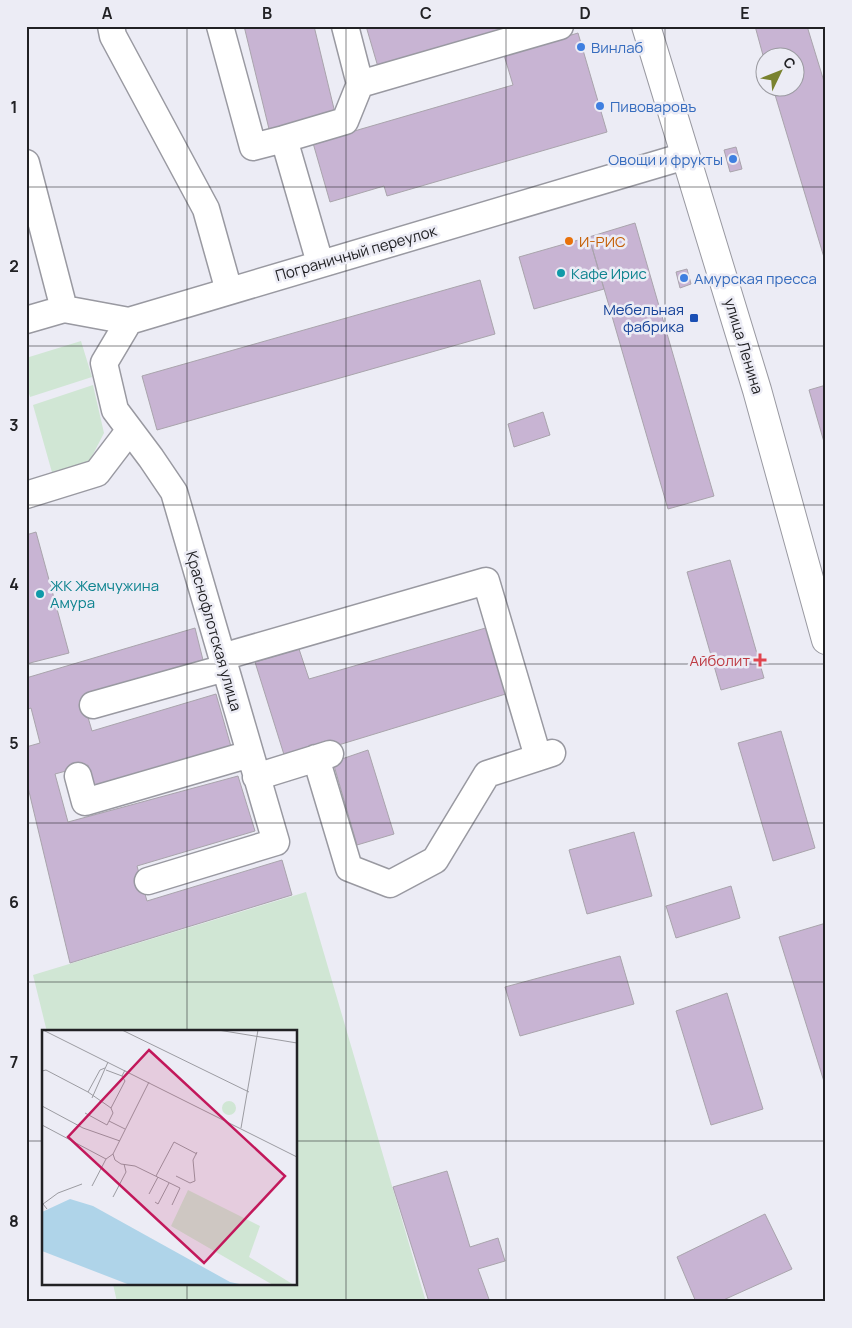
<svg xmlns="http://www.w3.org/2000/svg" width="852" height="1328" viewBox="0 0 852 1328" font-family="Manrope,sans-serif">
<rect width="100%" height="100%" fill="#ececf5"/>
<path fill="#d0e6d4" d="M81,341L92,377L30,397L26,384V358Z
M93,385L104,433L87,466L53,476L33,405Z
M306,892L426,1302H117L113,1284H296V1032H47L33,975Z"/>
<path fill="#c8b4d3" stroke="#a9a4ac" d="M244,26H314L335,113L269,129Z
M366,26H511L378,67Z
M755,26H807L826,88V264L773,88H794V58H764V59Z
M578,33L607,132L387,196L384,186L330,202L313,143L513,85L504,55Z
M736,147L742,169L730,172L724,150Z
M635,223L714,496L668,509L589,237Z
M589,237L604,289L534,309L519,257Z
M687,269L691,284L680,288L676,272Z
M480,280L495,334L157,430L142,376Z
M826,385V449L809,390Z
M543,412L550,435L514,447L508,424Z
M36,532L69,653L26,664V535Z
M730,560L764,678L721,690L687,572Z
M489,627L509,693L286,761L255,662L299,649L309,679Z
M195,628L203,660L82,697L92,731L216,694L232,750L94,788L88,765L55,774L68,822L238,776L255,831L137,866L147,901L282,860L292,895L70,963L26,779V747L40,743L31,708L26,710V678Z
M781,731L815,848L773,861L738,743Z
M368,750L394,834L357,845L333,762Z
M634,832L652,896L587,914L569,850Z
M731,886L740,918L676,938L666,906Z
M826,923V1088L779,937Z
M620,956L634,1004L520,1036L505,987Z
M727,993L763,1109L711,1125L676,1011Z
M447,1171L470,1247L498,1238L505,1261L478,1269L490,1302H429L393,1187Z
M765,1214L792,1269L719,1302H696L677,1257Z"/>
<g fill="none" stroke-linecap="round" stroke-linejoin="round">
<g stroke="#9999a1" stroke-width="29">
<path id="minor" d="M111,26L113,36L206,209L229,291
M220,26L253,147L284,139
M345,26L360,84L560,26
M26,163L64,309
M320,263L284,139L345,121L360,84
M26,320L64,309L129,321L685,156
M129,321L104,363L115,410L151,458L174,492L276,842L148,881
M26,495L97,473L129,431
M222,657L486,581L538,757
M93,705L225,668
M316,758L349,868L390,884L435,860L487,774L552,753
M78,776L85,802L250,754
M256,777L330,754"/>
</g>
<g stroke="#9999a1" stroke-width="30">
<path id="major" d="M646,26L757,390L826,640"/>
</g>
<use href="#minor" stroke="#fff" stroke-width="26"/>
<use href="#major" stroke="#fff" stroke-width="28"/>
</g>
<path fill="none" stroke="#212124" stroke-width="1" stroke-opacity="0.55" d="M187,26V1032M346,26V1302M506,26V1302M665,26V1302M26,187H826M26,346H826M26,505H826M26,664H826M26,823H826M26,982H826M26,1141H44M296,1141H826M187,1284V1302"/>
<g fill="#3f7fe0" stroke="#ececf5" stroke-width="2">
<circle cx="581" cy="47" r="5"/>
<circle cx="600" cy="106" r="5"/>
<circle cx="733" cy="159" r="5"/>
<circle cx="684" cy="278" r="5"/>
</g>
<circle fill="#e8710a" stroke="#ececf5" stroke-width="2" cx="569" cy="241" r="5"/>
<g fill="#0f9aa8" stroke="#ececf5" stroke-width="2">
<circle cx="561" cy="273" r="5"/>
<circle cx="40" cy="594" r="5"/>
</g>
<rect fill="#1a4fb4" stroke="#ececf5" stroke-width="2" x="689" y="313" width="10" height="10" rx="2.5"/>
<path fill="#e0444e" stroke="#ececf5" stroke-width="2" d="M757.5 652.5h5v5h5v5h-5v5h-5v-5h-5v-5h5z"/>
<g text-anchor="middle" dominant-baseline="central" stroke-width="5" stroke-linejoin="round" paint-order="stroke">
<g font-size="15" fill="#366cbe" stroke="#ececf5" text-anchor="start">
<text x="591" y="47">Винлаб</text>
<text x="610" y="106">Пивоваровъ</text>
<text x="723" y="159" text-anchor="end">Овощи и фрукты</text>
<text x="694" y="278">Амурская пресса</text>
</g>
<g font-size="15" fill="#c56008" stroke="#ececf5" text-anchor="start">
<text x="579" y="241">И-РИС</text>
</g>
<g font-size="15" fill="#212124" stroke="#ececf5">
<text transform="translate(356 253) rotate(-16)">Пограничный переулок</text>
<text transform="translate(744 346) rotate(73)">улица Ленина</text>
<text transform="translate(214 631) rotate(74)">Краснофлотская улица</text>
</g>
<g font-size="15" fill="#0d838f" stroke="#ececf5" text-anchor="start">
<text x="571" y="273">Кафе Ирис</text>
<text x="50" y="585">ЖК Жемчужина<tspan x="50" dy="17">Амура</tspan></text>
</g>
<g font-size="15" fill="#164399" stroke="#ececf5" text-anchor="end">
<text x="684" y="309">Мебельная<tspan x="684" dy="17">фабрика</tspan></text>
</g>
<g font-size="15" fill="#be3a42" stroke="#ececf5" text-anchor="end">
<text x="750" y="660">Айболит</text>
</g>
</g>
<g transform="translate(42 1030)">
<rect width="255" height="255" fill="#ececf5"/>
<path d="M180 78a7 7 0 1 1 14 0a7 7 0 1 1-14 0ZM146,160L218,196L207,227L252,255H231L129,196Z" fill="#d0e6d4"/>
<path d="M28,169L51,176L188,252L202,255H88L0,221V182Z" fill="#afd4e9"/>
<path fill="none" stroke="#9b9ba1" stroke-width="1" d="M1,0L255,127M80,0L207,62M176,0L255,13M64,40L80,46M0,41L4,40L46,62L69,78L83,51L80,46L83,40M46,62L58,40L63,38M50,68L66,32M0,76L41,98L78,111M69,78L71,83L67,91L83,99M43,83L65,95L67,91M0,95L64,129M199,98L216,0M71,124L73,130L79,134L93,136L138,158L130,175M114,146L132,112L155,124M134,146L148,153L153,151L151,130L155,122M50,156L64,129L71,124L107,52M107,164L116,147M71,167L84,142L82,134M113,172L116,174L127,153M5,179L1,174L16,163L40,154"/>
<path fill="#c2185b" fill-opacity="0.15" stroke="#c2185b" stroke-width="2.5" d="M107,20L243,146L162,233L26,107Z"/>
<rect width="255" height="255" fill="none" stroke="#212124" stroke-width="2.5"/>
</g>
<rect width="852" height="1328" fill="none" stroke="#ececf5" stroke-width="55"/>
<g transform="translate(780 72) rotate(47)"><circle r="24" fill="#ececf5" stroke="#9b9ba1"/>
<path d="M0-4L9 19L0 12L-9 19Z" fill="#79822f"/>
<text y="-8" font-size="14" font-weight="bold" text-anchor="middle" fill="#212124">С</text>
</g>
<rect x="28" y="28" width="796" height="1272" fill="none" stroke="#212124" stroke-width="2"/>
<g font-size="16" text-anchor="middle" font-weight="bold" fill="#212124">
<text x="107" y="19">A</text>
<text x="267" y="19">B</text>
<text x="426" y="19">C</text>
<text x="585" y="19">D</text>
<text x="745" y="19">E</text>
<text x="14" y="113">1</text>
<text x="14" y="272">2</text>
<text x="14" y="431">3</text>
<text x="14" y="590">4</text>
<text x="14" y="749">5</text>
<text x="14" y="908">6</text>
<text x="14" y="1068">7</text>
<text x="14" y="1227">8</text>
</g>
</svg>
